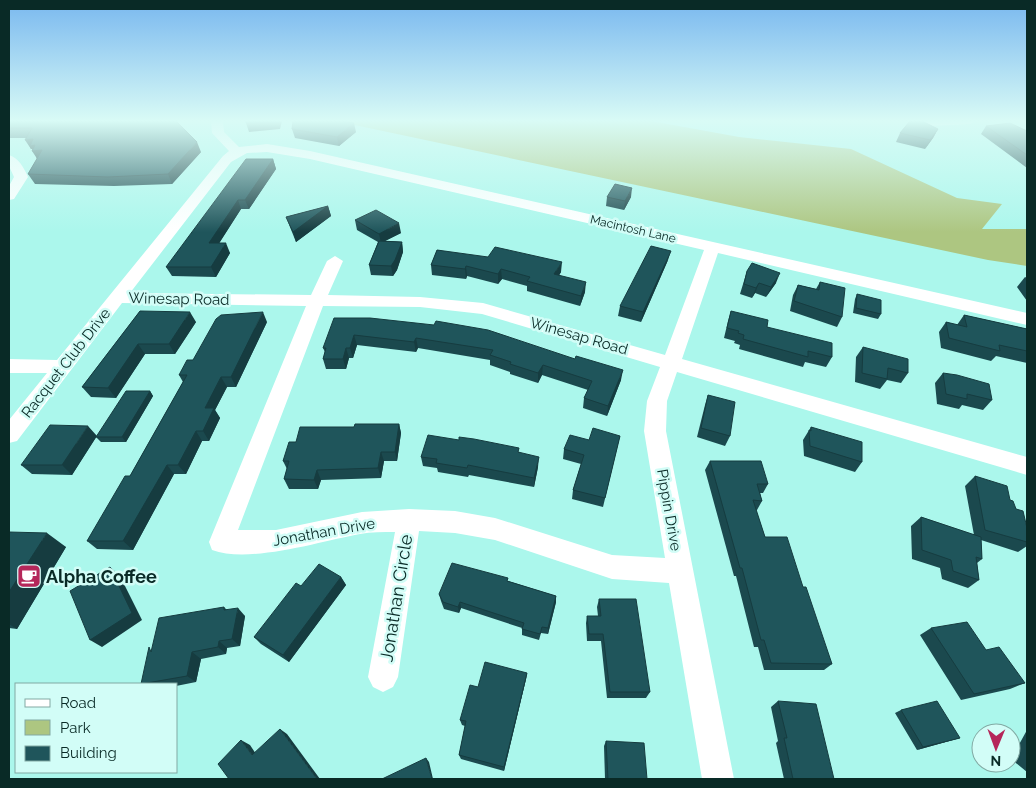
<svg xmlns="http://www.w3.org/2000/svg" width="1036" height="788" viewBox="0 0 1036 788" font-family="Raleway,sans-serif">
<rect width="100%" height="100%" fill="#abf7ec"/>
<path fill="#adc681" d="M336,121H651L739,137L851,149L957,198L1002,204L982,229H1027V266L988,260Z"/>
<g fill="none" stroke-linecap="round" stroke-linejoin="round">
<path fill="#fff" fill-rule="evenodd" d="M211,121H223L224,132L239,147L267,144L310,151L1027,313V325L718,253L682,359L1027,457V475L677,372L667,401L666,431L734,779H702L669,583L612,579L495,540L455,533L419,531L398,677L393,687L383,692L373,687L368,677L395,532C383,532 371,532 360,534C321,541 250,564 212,550L209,542L306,306L122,303L17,441L9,443V420L47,373H9V359L57,360L223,156L229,151L212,133ZM267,152L310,159L704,250L665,355L483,303L420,297L328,295L343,261L335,256L327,261L311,295L130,293L231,162L247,153ZM323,306L420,307L482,314L660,367L647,401L644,431L665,558L612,555L495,518L455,511L409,509L362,512L276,530H238Z
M926,121H975L970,124L931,126L927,125Z
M9,155C19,158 24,168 28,177L14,199L9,200V186L14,177L9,166Z"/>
</g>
<path fill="#1b494e" d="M9,121L201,152L172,184L114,186L35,184L28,174L37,159L33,149H31L26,138H9Z
M986,126L1027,131V168L981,134Z
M292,129L356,132L339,146L295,138Z
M938,129L933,138L925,149L896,142L900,133Z
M273,159L276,169L249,209H241L219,243L230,253L216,277L172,276L166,267Z
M607,197H631L624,210L606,206Z
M328,206L331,216L296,242L286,217Z
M355,220L401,233L385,241L402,242L403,252L397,270L393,276L371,275L369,265L378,242L357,230Z
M437,250L561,272L559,275L585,292L580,306L527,291V286L502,279L498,284L467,276L466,279L432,275L431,265Z
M668,260L641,322L618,316L620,306Z
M747,271L776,283L766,297L755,293L752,298L740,294Z
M1025,277L1027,278V301L1017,287Z
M820,282L842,317L837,327L790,311L793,295L798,285L816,289Z
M857,294L881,314L878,319L853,313L855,299Z
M140,311L196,322L175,354H145L116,398L91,397L82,387Z
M731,311L767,327L832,357L826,367L805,362L803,367L739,349L740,345L734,343L735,341L724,338L728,321Z
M964,315L1027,329V363L996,356L991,361L941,348L939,332L946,322L957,325Z
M370,318L621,380L607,416L583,408L584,398L588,390L542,375L538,383L510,374V372L490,365V360L418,348L416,352L357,345L353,358H349L346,369H326L323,359L325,352L323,348Z
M267,322L236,387H227L215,410L220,418L209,441H202L186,474H174L133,550L97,549L87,541L130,476L183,382L179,375L193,360Z
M863,347L908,373L901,383L887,380L880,389L855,382L856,357Z
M943,373L992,400L983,410L962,405L959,409L937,404L935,383Z
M150,391L153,396L126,442H101L96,437L72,475L32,474L21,465L97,436Z
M708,395L730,436L725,446L697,437L705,405Z
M399,424L401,433L397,461H384L381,478L321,480L318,489H289L284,479L287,469L283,461L296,442L354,427Z
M811,427L862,462L855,472L804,456L803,440Z
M620,436L603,507L572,499L573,490L581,464L563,459L564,449L589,440Z
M519,452L538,467L534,487L469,475L468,477L438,472L437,468L423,466L421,457Z
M710,461L768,484L763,493H760L762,501L757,510H756L765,537L803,587L832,664L824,670H764L758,647H754L736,576H734L705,470Z
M975,476L1010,500L1016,509L1027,529V546L1018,552L981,540L982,559L977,563L979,580L968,588L942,579L940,568L912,559L911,526L921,517L974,535L965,486Z
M9,532L66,547L17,629L9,628Z
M341,577L346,585L289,662L261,644L254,637L301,586Z
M508,581L556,596V602L548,634L541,633L539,640L522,635V628L461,608L459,613L444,609L441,601L439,594Z
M599,599L650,692L646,698H607L601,641H587L586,623L587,616H598L597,607Z
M224,607L227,610L245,616L240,646L227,648L226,654L201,659L196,682L176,686V684H141L152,649Z
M931,628L986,650L1025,683L1010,689L961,700L920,635Z
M527,673L526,679L504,771L461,759L459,755L465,726L462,725L460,720L478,687Z
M778,701L834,779H784L776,743L778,741L771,707Z
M901,710L960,738L917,750L895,713Z
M1027,730V772L1011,759Z
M606,741L647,779H605L604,746Z"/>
<path fill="#163c40" d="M269,121H282L280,129L249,132L246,123Z
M354,123L356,132L339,146L337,137Z
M938,129L933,138L925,149L930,140Z
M33,139L42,150L38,160L32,151H33L32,149H31L25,140Z
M197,142L201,152L172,184L168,174Z
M273,159L276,169L249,209L245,200Z
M632,188L631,197L624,210L625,201Z
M238,200L241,209L213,253L209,243Z
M328,206L331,216L296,242L293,232Z
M399,223L401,233L381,243L379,234Z
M402,242L403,252L397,270L393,276L391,266Z
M226,243L230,253L216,277L211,267Z
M671,251L668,260L641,322L643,312Z
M562,262L561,272L554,284V274Z
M466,266L467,276L466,279L465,269Z
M501,269L502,279L498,284V274Z
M780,273L776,283L766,297L771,287Z
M586,282L585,292L580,306L581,296Z
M759,283L755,293L752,298L756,288Z
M190,312L196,322L175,354L169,344Z
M263,312L267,322L236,387L231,377Z
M354,335L357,345L353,358L350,348Z
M416,338L418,348L416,352L414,342Z
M138,344L145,354L116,398L108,388Z
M346,348L349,358L346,369L343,359Z
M543,365L542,375L538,383V373Z
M623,370L621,380L607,416L608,406Z
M221,377L227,387L215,410L220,418L209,441L203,431L205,408Z
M150,391L153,396L126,442L122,437Z
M399,424L401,433L397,461L395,452Z
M88,426L97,436L72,475L62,465Z
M196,431L202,441L186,474L178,465Z
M381,452L384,461L381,478L378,468Z
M539,457L538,467L534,487V478Z
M167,465L174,474L133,550L123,541Z
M317,470L321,480L318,489L314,480Z
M47,533L66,547L17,629L9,624V592Z
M110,567L120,576L142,620L102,647L90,640Z
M341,577L346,585L289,662L283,655Z
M556,596V602L548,634V628Z
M460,602L461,608L459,613L458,607Z
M238,608L245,616L240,646L232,639Z
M219,641L227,648L226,654L218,647Z
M192,652L201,659L196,682L187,676Z
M527,673L526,679L504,771V767Z
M280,729L287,734L320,779H317Z
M960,738L953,740L917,750L923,747Z
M241,740L250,745L260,760L252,755Z
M426,758L429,762L433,779H432Z"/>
<path fill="#1f555b" stroke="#163c40" d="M9,121H176L197,142L168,174L108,177L28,174L42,150L32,151L35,145L30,146L33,139L25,140L32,128H9Z
M246,121H269L246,123Z
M293,121H342L354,123L337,137L292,129Z
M910,121H922L938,129L930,140L900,133Z
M1010,123L1027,131V155L986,126Z
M246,159H273L245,200H238L209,243H226L211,267H166Z
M615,184L632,188L625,201L607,197Z
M328,206L293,232L286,217Z
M376,210L399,223L379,234L355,220Z
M379,241L402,242L395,260L391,266L369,265Z
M651,246L671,251L643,312L620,306Z
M495,247L562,262L554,274L586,282L581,296L527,281L530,277L501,269L498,274L466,266L465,269L431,265L437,250L488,257Z
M752,263L780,273L771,287L759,283L756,288L744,284L747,271Z
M820,282L845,288L842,317L794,301L798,285L819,290Z
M857,294L881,300V314L856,308Z
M140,311L190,312L169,344H138L108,388L82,387Z
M731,311L768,320L767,327L832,343V357L808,351V357L743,339L744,335L738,333L739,331L727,328Z
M263,312L231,377H221L205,408H214L203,431H196L178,465H167L123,541H87L125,476H130L187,375H179L187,360H193L216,319L221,315Z
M964,315L1027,329V351L999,345L1000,351L949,338L946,322L967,327Z
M334,318H370L434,325L436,321L488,330L575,359L576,356L623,370L608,406L584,398L592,381L543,365L538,373L510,364L511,362L490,355L493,350L416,338L414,342L354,335L350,348H346L343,359H323L326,348H323Z
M863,347L908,359V373L888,368L887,379L862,373Z
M943,373L957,375L989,384L992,400L967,394V399L946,394Z
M126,391H150L122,437H96Z
M708,395L735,402L730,436L701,428Z
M355,424H399L395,452H381L378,468L317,470L314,480L284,479L289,461H283L289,442H296L300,427H354Z
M50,425L88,426L62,465H21Z
M811,427L862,442V462L810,446L809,430L811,431Z
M593,428L620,436L605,498L573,490L584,455L564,449L570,435L589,440Z
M428,435L459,440V437L474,439L519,448L518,452L539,457L534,478L468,465L467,468L436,463L437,459L421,457Z
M710,461H761L768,484H757L762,501L753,500L765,537H787L803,587H806L832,664L771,663L764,640H761L742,568H740Z
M975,476L1007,486L1010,500L1013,501L1016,509L1023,511L1027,528V542L985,530Z
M921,517L981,537L982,559L976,557L979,580L953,571L951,560L922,550Z
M9,532L47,533L9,592Z
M452,563L508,578L507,581L556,596L548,628L542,627L540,634L522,629L524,623L460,602L458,607L443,602L439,594Z
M319,564L341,577L283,655L254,637L296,583L301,586Z
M110,567L132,613L90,640L70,591Z
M599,599H636L650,692H610L603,634H589L587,616H601Z
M224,607V610L238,608L232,639L219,641L218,647L192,652L187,676L141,684L149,647L151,652L159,618Z
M967,622L986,650L999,647L1025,683L974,694L931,628Z
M485,662L527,673L504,767L459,755L466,721L460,720L470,685L478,687Z
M778,701L816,704L834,779H793L784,738H787Z
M937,701L960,738L923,747L901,710Z
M280,729L317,779H229L218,764L241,740L252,755Z
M606,741L644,743L647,779H608Z
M426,758L432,779H382Z"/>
<linearGradient id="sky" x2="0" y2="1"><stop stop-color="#79b8ef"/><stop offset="0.52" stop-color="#d9fbf6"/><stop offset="1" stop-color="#d9fbf6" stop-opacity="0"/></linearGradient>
<rect width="1036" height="232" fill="url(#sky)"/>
<defs>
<g id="cafe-square" transform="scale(1.25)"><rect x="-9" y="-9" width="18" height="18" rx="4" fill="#b5275a" stroke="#d2fdf7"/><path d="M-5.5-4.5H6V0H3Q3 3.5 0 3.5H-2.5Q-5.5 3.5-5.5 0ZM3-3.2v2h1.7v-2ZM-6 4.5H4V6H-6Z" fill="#fff"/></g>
</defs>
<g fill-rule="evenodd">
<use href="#cafe-square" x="29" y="576"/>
</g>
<g text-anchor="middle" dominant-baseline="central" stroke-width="5" stroke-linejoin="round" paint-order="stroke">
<g font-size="12" fill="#092a26" stroke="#d2fdf7">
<text transform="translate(633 229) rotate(13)">Macintosh Lane</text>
</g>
<g font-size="15" fill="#092a26" stroke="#d2fdf7">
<text transform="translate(179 299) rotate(1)">Winesap Road</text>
<text transform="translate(579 336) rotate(16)">Winesap Road</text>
<text transform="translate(66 363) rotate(-52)">Racquet Club Drive</text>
<text transform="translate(669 510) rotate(80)">Pippin Drive</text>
<text transform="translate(324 532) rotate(-10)">Jonathan Drive</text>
</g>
<g font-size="18" font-weight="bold" fill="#092a26" stroke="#d2fdf7" text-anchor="start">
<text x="46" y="576">Alpha Coffee</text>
</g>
<g font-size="18" fill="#092a26" stroke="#d2fdf7">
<text transform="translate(396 598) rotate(-81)">Jonathan Circle</text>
</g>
</g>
<rect width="1036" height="788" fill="none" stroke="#092a26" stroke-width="20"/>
<rect x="15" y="683" width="162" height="90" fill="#d2fdf7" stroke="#82a9a3"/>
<rect x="25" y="699" width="25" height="8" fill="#ffffff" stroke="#82a9a3"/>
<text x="60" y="708" font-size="15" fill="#092a26">Road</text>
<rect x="25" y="720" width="25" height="15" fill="#adc681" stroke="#82a9a3"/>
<text x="60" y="733" font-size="15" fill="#092a26">Park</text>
<rect x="25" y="746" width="25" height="15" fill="#1f555b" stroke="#82a9a3"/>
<text x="60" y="758" font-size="15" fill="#092a26">Building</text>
<g transform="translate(996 748) rotate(181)"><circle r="24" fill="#d2fdf7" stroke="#82a9a3"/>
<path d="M0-4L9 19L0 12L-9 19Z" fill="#b5275a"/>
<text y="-8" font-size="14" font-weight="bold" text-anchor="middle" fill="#092a26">N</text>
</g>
</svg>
